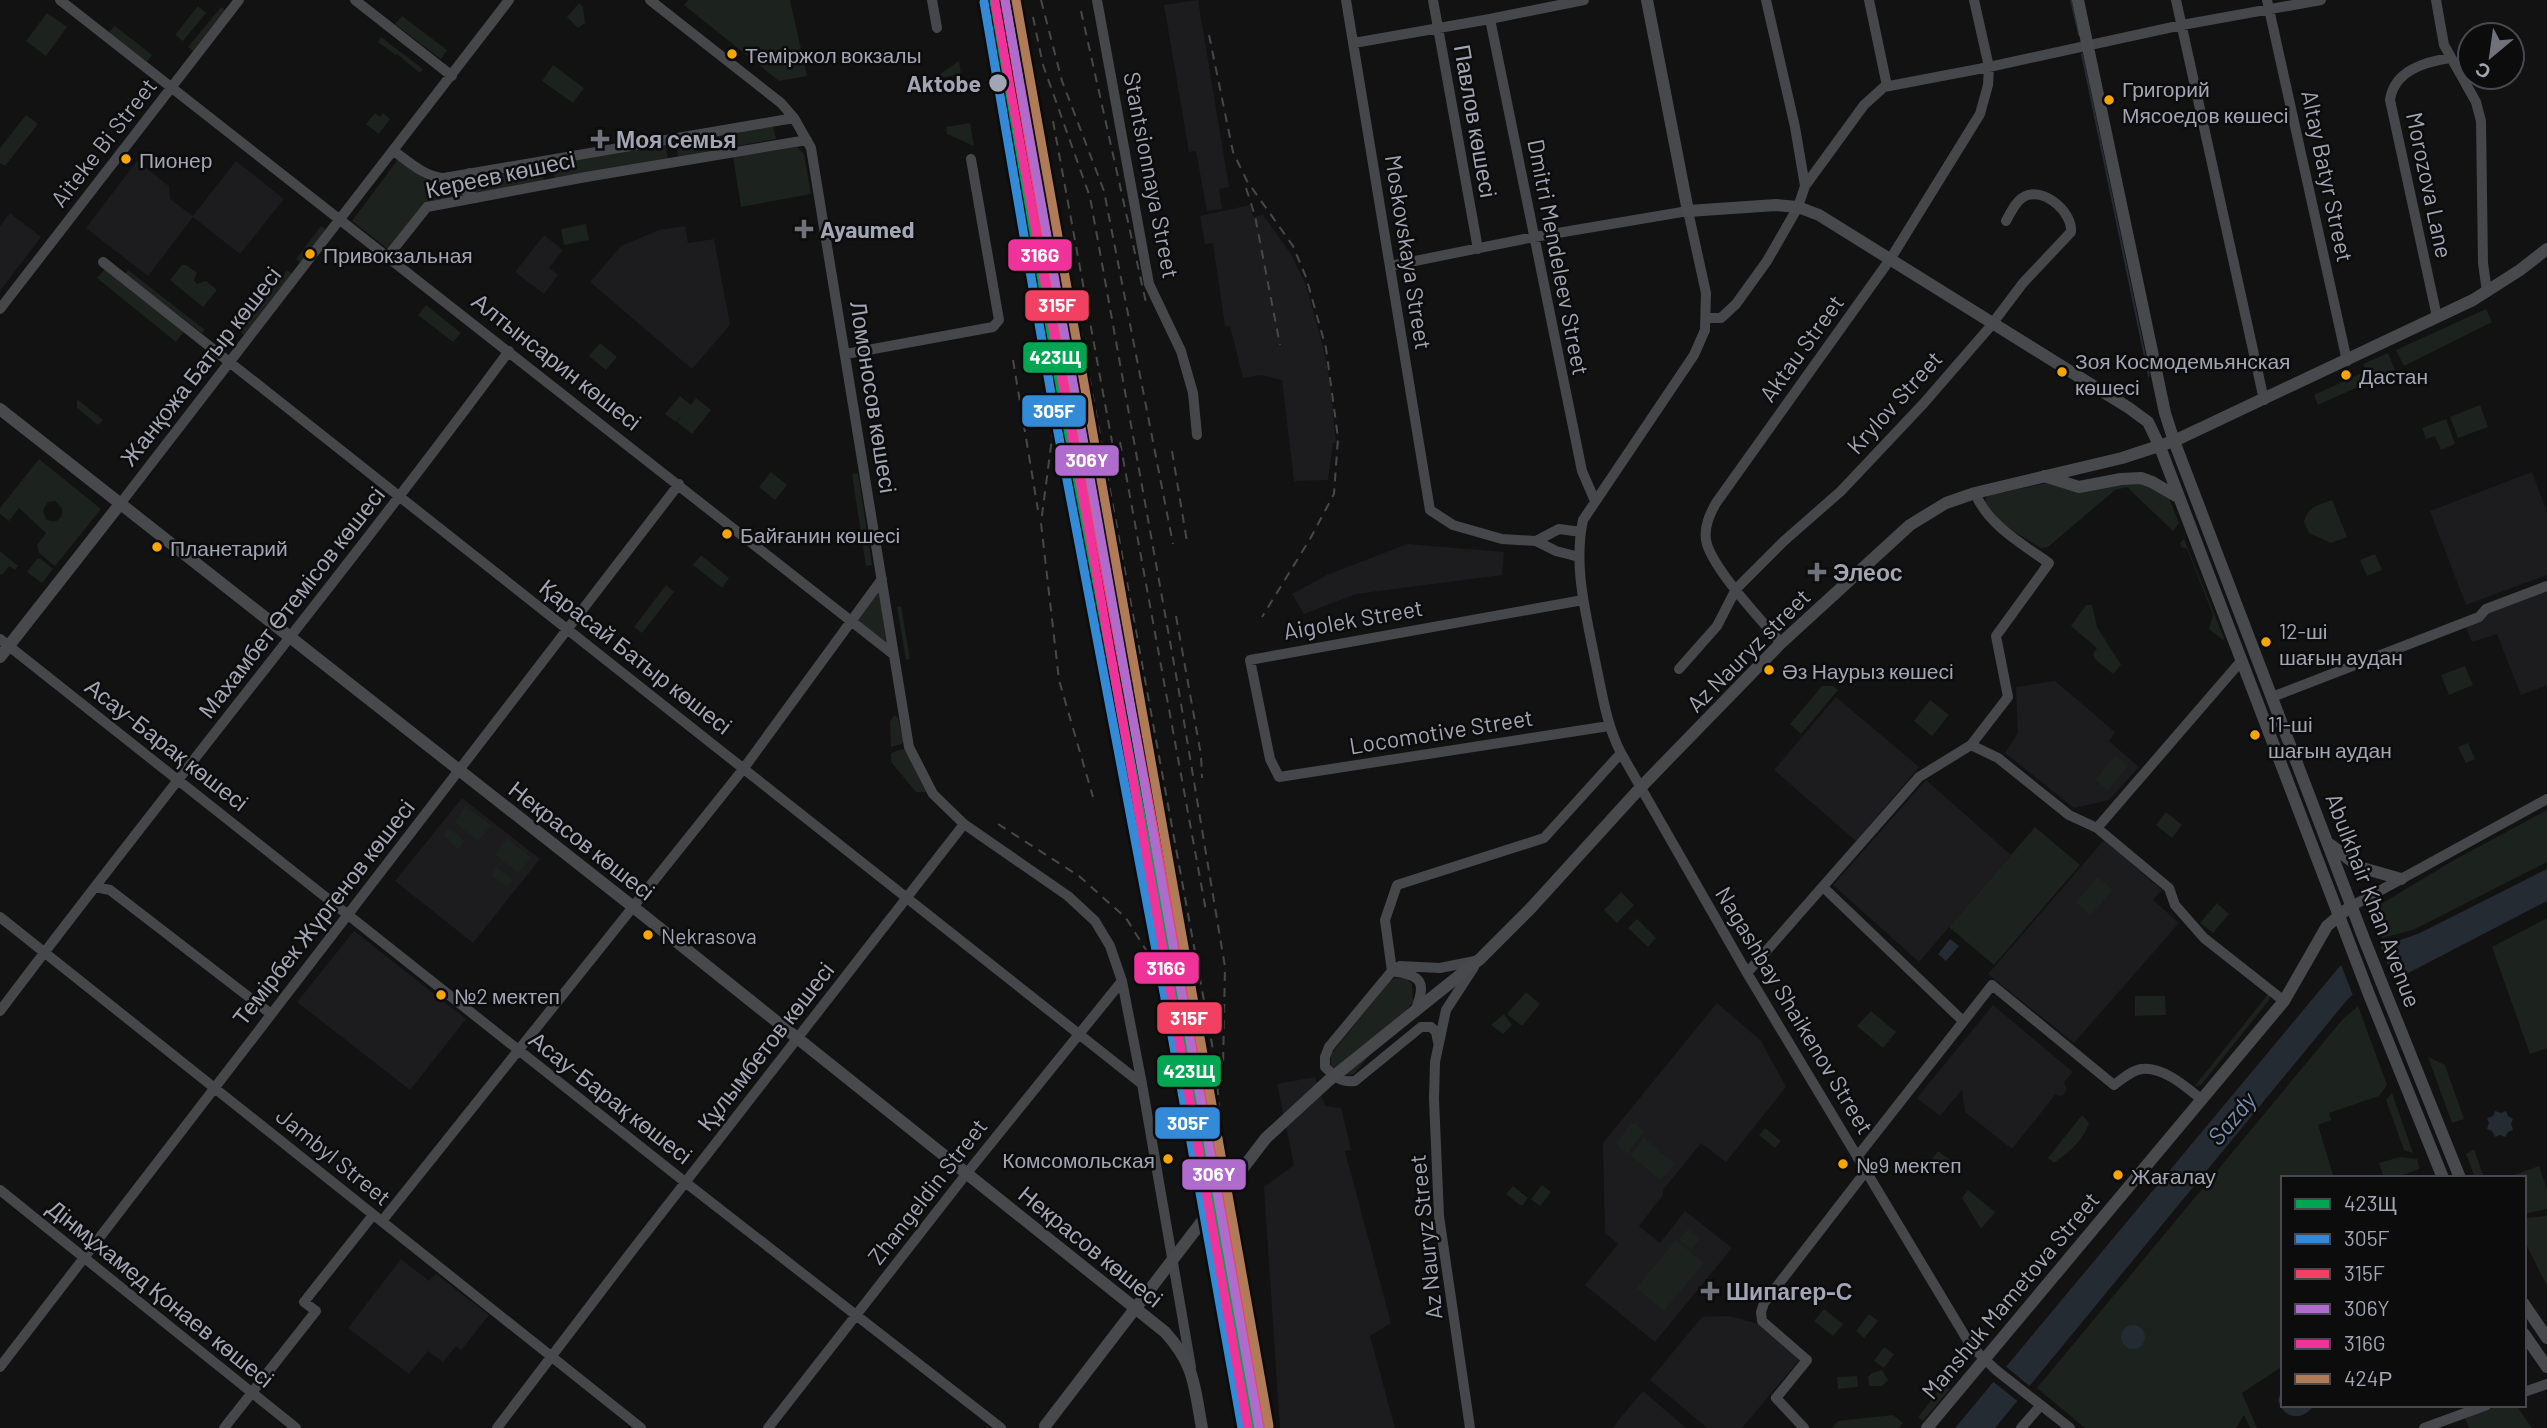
<svg xmlns="http://www.w3.org/2000/svg" width="2547" height="1428" viewBox="0 0 2547 1428" font-family="Barlow,sans-serif">
<rect width="100%" height="100%" fill="#121212"/>
<path fill="#1c1c1e" d="M1198,0L1229,187L1219,189L1222,209L1207,211L1196,151L1189,152L1164,5Z
M137,161L169,186L170,199L193,216L236,161L284,199L240,254L193,217L148,276L86,228Z
M1250,205L1253,217L1263,215L1291,254L1305,283L1322,342L1330,383L1336,443H1333L1328,480L1294,481L1282,380L1261,375L1243,378L1230,326H1225L1213,243L1205,244L1200,216Z
M10,213L41,237L0,291V226Z
M685,226L688,243L714,239L730,325L692,369L590,282L621,246L659,230Z
M544,235L563,250L549,268L558,275L544,294L515,272Z
M2532,472L2547,512V575L2466,605L2430,511Z
M1407,544L1504,552L1502,575L1356,594L1304,614L1292,594L1327,575Z
M2547,591V685L2521,695L2497,634L2472,642L2466,627L2481,621L2489,613Z
M2055,681L2115,732L2109,741L2139,767L2109,800L2074,808L2005,753L2018,733L2016,687Z
M1836,697L1919,767L1856,841L1774,770Z
M1926,780L2011,855L1919,962L1833,885Z
M462,798L540,859L473,943L395,881Z
M2104,840L2162,890L2153,900L2179,923L2074,1043L1988,974Z
M354,931L466,1019L410,1090L297,1002Z
M1717,1003L1761,1041L1786,1087L1726,1162L1701,1143L1663,1190V1195L1639,1226L1660,1243L1685,1211L1732,1248L1655,1342L1585,1285L1618,1244L1605,1233L1603,1143Z
M1993,1005L2073,1072L2064,1082L2067,1090L2062,1096L2055,1095L2012,1149L1965,1112L1962,1090L1940,1116L1917,1098Z
M1315,1077L1325,1106L1341,1108L1351,1150L1345,1151L1391,1323L1370,1336L1395,1428H1280L1264,1187L1294,1165L1277,1084Z
M401,1259L429,1281L436,1274L489,1315L461,1350L456,1346L443,1362L428,1351L409,1374L348,1328Z
M1730,1316L1758,1324L1799,1360L1742,1428H1707L1650,1380L1702,1317Z
M1643,1391L1686,1428H1612Z"/>
<path fill="#1c221d" fill-rule="evenodd" d="M688,0H790L807,76L779,81L684,5Z
M579,3L583,7L585,23L578,28L567,17Z
M198,6L206,13L183,41L175,35Z
M221,7L225,10L193,51L188,47Z
M47,13L67,27L46,56L26,41Z
M402,16L447,50L441,59L395,24Z
M115,26L152,55L147,62L109,32Z
M381,37L423,69L420,73L397,54L396,55L378,42Z
M959,61L961,74L933,79Z
M553,65L584,88L573,103L542,81Z
M375,113L380,117L383,113L390,119L379,134L366,124Z
M26,115L38,124L5,166L0,163V148Z
M970,123L974,146L947,134L946,127Z
M773,126L776,139L731,147L729,133Z
M720,134L722,150L678,157L676,142Z
M665,143L668,159L555,179L552,163Z
M797,147L804,154L811,194L741,207L733,157Z
M399,158L431,182L438,183H451L542,166L544,182L430,202L388,249L352,221Z
M586,224L589,240L564,245L561,229Z
M321,226L326,230L301,263L296,259Z
M182,265H186L197,273L194,280L197,284L206,281L217,290L203,307L170,280Z
M106,268L185,330L176,342L97,278Z
M128,270L205,330L202,333L125,274Z
M287,270L293,275L246,336L240,332Z
M426,305L461,333L453,342L418,315Z
M2486,309L2492,322L2404,366L2396,350Z
M600,343L617,357L606,370L589,356Z
M2388,353L2395,370L2318,405L2314,395L2366,371L2363,364Z
M680,396L691,405L696,398L711,410L692,434L677,422L682,415L676,422L665,414Z
M77,399L103,420L98,425L77,408Z
M2480,405L2488,427L2458,438L2450,417Z
M2446,419L2455,444L2441,450L2435,436L2426,439L2422,428Z
M39,459L101,509L55,566L39,553L37,545L46,533L19,508L9,521L0,514V508ZM55,501L62,508C64,519 55,525 46,519L43,510L48,502Z
M771,472L787,485L775,500L759,487Z
M858,473L872,565L866,566L852,474Z
M2139,481L2169,498L2179,523L2173,531L2127,487L2115,490L2048,547L2041,548L2002,524L1985,502L1987,496L2047,483Z
M2332,500L2347,537L2331,543L2309,533L2304,522C2307,507 2320,504 2332,500Z
M2184,539L2224,638L2223,640L2209,629L2213,615L2187,549L2181,547L2180,543Z
M0,551L18,566L15,570L9,566L2,575L0,574Z
M2375,554L2382,570L2367,576L2360,560Z
M701,555L729,578L722,588L693,565Z
M37,559H41L53,569L42,583L27,572Z
M666,585L674,592L642,633L634,627Z
M879,591L888,645L857,620Z
M2086,605H2092L2097,627L2121,665L2113,674L2095,659L2093,654L2097,648L2071,626Z
M901,606L910,659L906,660L897,607Z
M2465,666L2473,685L2449,695L2441,675Z
M1822,686H1833L1838,690L1801,734L1790,724Z
M1930,700L1949,715L1932,736L1914,721Z
M894,715L898,718L904,741L902,744L891,747L890,722Z
M2468,743L2475,759L2466,763L2458,747Z
M902,749L906,750L926,792H916L891,762V753Z
M2115,755L2128,766L2108,790L2095,780Z
M466,806L491,826L478,841L454,822Z
M2547,810V862L2413,930L2382,938L2371,910L2454,860Z
M2166,812L2182,825L2172,838L2156,825Z
M2035,827L2080,865L1994,965L1949,927Z
M449,828L465,841L458,849L443,836Z
M507,838L531,858L518,873L494,854Z
M497,867L513,880L507,887L491,875Z
M2098,877L2113,890L2091,915L2076,902Z
M1621,892L1634,905L1617,923L1604,910Z
M2217,903L2229,914L2213,933L2200,923Z
M2547,918V1048L2530,1054L2492,947Z
M1637,919L1656,938L1648,947L1628,928Z
M1395,978H1406L1412,984L1413,1002L1354,1074L1343,1076L1331,1066V1054L1391,980Z
M1526,992L1540,1004L1522,1026L1507,1014Z
M2269,993L2270,999L2201,1085L2194,1087Z
M2135,996H2165L2166,1015L2135,1016Z
M2358,1006L2387,1085L2379,1096L2329,1113L2331,1120L2318,1125L2334,1178H2283V1366L2242,1393L2257,1428H2250L2244,1415L2236,1428H2085L2037,1388L2342,1020Z
M1871,1011L1896,1032L1883,1048L1857,1026Z
M1504,1014L1512,1025L1503,1034L1491,1025Z
M2428,1057L2445,1065L2464,1119L2452,1123Z
M2392,1093L2413,1153L2404,1150L2386,1100Z
M2082,1115L2089,1123C2084,1140 2068,1153 2054,1163L2048,1158Z
M1630,1124H1637L1644,1132L1627,1154L1616,1144Z
M1765,1128L1781,1141L1775,1148L1759,1135Z
M1644,1138L1675,1164L1661,1181L1630,1155Z
M2474,1149L2484,1178H2475L2466,1154Z
M1938,1151L1954,1163L1946,1173L1931,1161Z
M2400,1157L2417,1159L2420,1169L2394,1178H2384L2379,1163Z
M2539,1166L2547,1190V1209L2524,1214V1178H2506Z
M1542,1185L1551,1192L1540,1206L1531,1199Z
M1513,1186L1528,1198L1523,1205H1520L1506,1194Z
M1968,1190L1995,1212L1981,1229L1962,1198Z
M2547,1216V1286L2524,1240V1218Z
M1688,1229L1700,1239L1691,1249L1679,1239Z
M1676,1240L1704,1263L1664,1311L1636,1288Z
M1824,1309L1843,1324L1833,1336L1814,1321Z
M1869,1314L1878,1321L1864,1338L1856,1331Z
M1884,1347L1894,1354L1884,1368L1874,1361Z
M1882,1370L1888,1380L1882,1386H1869L1868,1377L1872,1373Z
M1857,1376L1858,1387L1838,1389L1837,1377Z
M1944,1384L1950,1389L1923,1421L1918,1417Z
M2502,1405H2516L2532,1428H2469L2465,1418Z
M1893,1415L1903,1423L1899,1428H1832L1838,1421Z"/>
<path fill="#252b33" d="M2547,869V901L2389,983L2352,995L2347,1000L1995,1428H1955L2340,966L2386,945L2420,933Z
M1950,939L1959,946L1946,961L1938,954Z
M2495,1111L2501,1113L2506,1111L2508,1116L2513,1119L2511,1124L2513,1130L2508,1132L2505,1137L2500,1135L2495,1137L2492,1131L2487,1129L2489,1123L2487,1118L2493,1116Z
M2121 1337a12 12 0 1 1 24 0a12 12 0 1 1-24 0Z
M2283,1386V1405H2314C2303,1422 2283,1419 2278,1400Z"/>
<path fill="#121212" d="M2380,944L2395,984L2354,998L2340,962Z
M2004,1365L2032,1388L2020,1403L1991,1380Z"/>
<g fill="none" stroke-linecap="round" stroke-linejoin="round">
<path stroke="#252b33" stroke-width="2" d="M2071,0L2079,35
M2082,54L2149,376"/>
<path stroke="#46474b" stroke-width="10" d="M60,0L893,654
M355,0L452,76
M650,0L781,103L794,118L811,148L909,747L933,794L964,824L1068,896L1095,921L1110,946L1122,981L1142,1084L1191,1367
M932,0L937,28
M1097,0L1149,284L1181,351L1193,393L1197,435
M1346,0L1430,510L1453,525L1502,539L1536,541L1559,529L1581,532
M1433,0L1478,249
M1869,0L1887,86
M2176,0L2264,400
M2267,0L2347,361
M2436,0L2444,45L2476,102L2481,121L2483,263L2487,292
M1490,19L1582,471L1595,501
M1354,43L1490,19L1584,0
M394,151C409,162 425,177 444,178L794,118
M469,173L463,188L469,195L476,198
M1805,186L1864,105L1884,87L1989,67L2182,25L2321,0
M388,256L427,207L586,177L807,140
M103,262L1142,1084
M1390,266L1534,237L1688,211L1706,293L1705,330L1694,355L1583,520C1573,567 1586,613 1595,660C1602,692 1606,724 1621,753L1747,973L1971,1346L1996,1370L2070,1428
M0,309L239,0
M2437,317L2390,100C2394,71 2424,62 2450,58
M1706,318H1721L1736,304L1767,261L1798,207L1805,186L1795,127L1766,0
M846,354L993,327L999,320L971,159
M120,504L509,0
M1536,541L1556,551L1579,557
M1583,600L1250,660L1270,759L1279,777L1609,726
M0,639L685,1182L1001,1428
M1781,643C1762,621 1710,566 1706,540C1704,526 1710,514 1716,503L1891,258L1980,114L1988,85L1989,67L1974,0
M1679,669L1717,626L1736,589L1784,541L1841,491L1924,403L1989,328L2023,283L2071,232C2073,214 2048,190 2028,195C2017,198 2011,212 2006,221
M2272,697L2479,617L2486,609L2547,586
M1971,745L1998,758L2069,815L2097,828L2169,888L2175,905L2204,938L2284,1001
M2097,828L2242,660
M95,887L110,890L271,1014
M1823,887L1963,1021
M2352,906L2547,799
M0,917L641,1428
M1392,971L1385,920L1397,885L1544,838L1621,753
M1392,971C1422,975 1427,982 1415,1011
M1747,973L1919,777L1971,745L2008,697L1996,636L2049,563C2022,544 1988,525 1975,493
M0,1011C167,789 344,574 509,351
M1438,1042L1436,1032L1431,1027H1421L1355,1081C1341,1083 1335,1077 1325,1067V1057L1329,1047L1392,971L1400,966L1440,968L1475,961
M1857,1157L1992,985L2114,1085C2122,1079 2132,1070 2142,1069C2164,1067 2186,1087 2201,1099
M0,1190L296,1428
M382,1221L744,768L882,579
M0,1367L679,484
M2524,1392L2547,1384
M224,1428L316,1311L304,1302L373,1215
M497,1428L628,1256L964,824
M768,1428L967,1173L1122,981
M1470,1428L1439,1216L1434,1099L1435,1062L1446,1010L1474,967
M1804,1428L1776,1398L1807,1360L1762,1321L1761,1312L1764,1303L1866,1171
M2021,1428L2041,1405
M2424,1428L2487,1405"/>
<path stroke="#48494d" stroke-width="12" d="M1647,0L1688,211L1776,205L1798,207L1819,215L2129,408L2148,422L2160,447L2370,997L2443,1178
M2078,0L2165,413L2174,441L2364,939L2460,1178
M0,409L632,906L1165,1332C1195,1365 1194,1385 1202,1428
M2044,476L2079,487L2121,479L2141,478L2152,482L2178,497
M0,657L120,504
M2331,845L2359,867L2401,879
M1415,1011L1480,959L1531,908L1641,787L1781,643L1910,525L1946,503L1975,493L2122,458L2174,441L2473,300L2520,270L2547,249
M2524,1304L2547,1338
M2524,1334L2547,1367
M1927,1428L2284,1001L2327,926L2346,910"/>
<path stroke="#47484b" stroke-width="2" stroke-dasharray="9 7" stroke-linecap="butt" d="M1020,0L1216,1066L1225,1199
M1041,0L1062,81L1104,191L1173,544
M1081,11L1147,307
M1033,17L1043,65L1090,197L1178,686L1225,967L1223,1067
M1209,35L1233,152L1247,181L1293,246L1306,277L1326,348L1338,438L1334,494L1310,539L1262,617
M1053,121L1115,458
M1246,188L1255,216L1280,345
M1013,360L1038,510
M1057,364L1055,415L1041,523L1059,680L1093,797
M1061,380L1100,533
M1120,442L1206,911
M1172,451L1187,542
M1176,616L1201,755L1202,778
M998,824L1079,876L1126,918L1146,950L1189,1072
M1163,826L1167,906
M1178,963L1179,1017"/>
<path stroke="#48494d" stroke-width="12" d="M1045,1426L1266,1138L1328,1081L1415,1011"/>
<g stroke="#0c0c0d" stroke-width="14">
<path id="rail-1" d="M994,0L1064,409L1179,1017L1253,1428"/>
</g>
<g stroke="#0c0c0d" stroke-width="14">
<path id="rail-2" d="M984,2L1054,411L1169,1019L1242,1428"/>
</g>
<g stroke="#0c0c0d" stroke-width="14">
<path id="rail-3" d="M1005,0L1074,407L1189,1015L1263,1426"/>
</g>
<g stroke="#0c0c0d" stroke-width="14">
<path id="rail-4" d="M1005,0L1259,1428"/>
</g>
<g stroke="#0c0c0d" stroke-width="14">
<path id="rail-5" d="M995,2L1248,1428"/>
</g>
<g stroke="#0c0c0d" stroke-width="14">
<path id="rail-6" d="M1016,0L1269,1426"/>
</g>
<use href="#rail-1" stroke="#00a651" stroke-width="9"/>
<use href="#rail-2" stroke="#338bd7" stroke-width="9"/>
<use href="#rail-3" stroke="#f24062" stroke-width="9"/>
<use href="#rail-4" stroke="#b06ccc" stroke-width="9"/>
<use href="#rail-5" stroke="#ef339a" stroke-width="9"/>
<use href="#rail-6" stroke="#b07c57" stroke-width="9"/>
</g>
<g fill="#f7a600" stroke="#0c0c0d" stroke-width="2.5">
<circle cx="732" cy="54" r="6"/>
<circle cx="2109" cy="100" r="6"/>
<circle cx="126" cy="159" r="6"/>
<circle cx="310" cy="254" r="6"/>
<circle cx="2062" cy="372" r="6"/>
<circle cx="2346" cy="375" r="6"/>
<circle cx="727" cy="534" r="6"/>
<circle cx="157" cy="547" r="6"/>
<circle cx="2266" cy="642" r="6"/>
<circle cx="1769" cy="670" r="6"/>
<circle cx="2255" cy="735" r="6"/>
<circle cx="648" cy="935" r="6"/>
<circle cx="441" cy="995" r="6"/>
<circle cx="1168" cy="1159" r="6"/>
<circle cx="1843" cy="1164" r="6"/>
<circle cx="2118" cy="1175" r="6"/>
</g>
<circle fill="#a2a5b4" stroke="#0c0c0d" stroke-width="2.5" cx="998" cy="83" r="10"/>
<g fill="#70727b" stroke="#0c0c0d" stroke-width="2.5">
<path d="M596.5 128.5h7v7h7v7h-7v7h-7v-7h-7v-7h7z"/>
<path d="M800.5 218.5h7v7h7v7h-7v7h-7v-7h-7v-7h7z"/>
<path d="M1813.5 561.5h7v7h7v7h-7v7h-7v-7h-7v-7h7z"/>
<path d="M1706.5 1280.5h7v7h7v7h-7v7h-7v-7h-7v-7h7z"/>
</g>
<g text-anchor="middle" dominant-baseline="central" stroke-width="5" stroke-linejoin="round" paint-order="stroke">
<g font-size="21" fill="#a2a5b4" stroke="#0c0c0d" text-anchor="start">
<text x="745" y="54">Теміржол вокзалы</text>
<text x="2122" y="88">Григорий<tspan x="2122" dy="26">Мясоедов көшесі</tspan></text>
<text x="139" y="159">Пионер</text>
<text x="323" y="254">Привокзальная</text>
<text x="2075" y="360">Зоя Космодемьянская<tspan x="2075" dy="26">көшесі</tspan></text>
<text x="2359" y="375">Дастан</text>
<text x="740" y="534">Байғанин көшесі</text>
<text x="170" y="547">Планетарий</text>
<text x="2279" y="630">12-ші<tspan x="2279" dy="26">шағын аудан</tspan></text>
<text x="1782" y="670">Әз Наурыз көшесі</text>
<text x="2268" y="723">11-ші<tspan x="2268" dy="26">шағын аудан</tspan></text>
<text x="661" y="935">Nekrasova</text>
<text x="454" y="995">№2 мектеп</text>
<text x="1155" y="1159" text-anchor="end">Комсомольская</text>
<text x="1856" y="1164">№9 мектеп</text>
<text x="2131" y="1175">Жағалау</text>
</g>
<g font-size="23" font-weight="bold" fill="#a2a5b4" stroke="#0c0c0d" text-anchor="end">
<text x="981" y="83">Aktobe</text>
</g>
<g font-size="23" fill="#a2a5b4" stroke="#0c0c0d">
<text transform="translate(1476 121) rotate(80)">Павлов көшесі</text>
<text transform="translate(103 142) rotate(-52)">Aiteke Bi Street</text>
<text transform="translate(500 174) rotate(-12)">Кереев көшесі</text>
<text transform="translate(1152 175) rotate(79)">Stantsionnaya Street</text>
<text transform="translate(2328 176) rotate(78)">Altay Batyr Street</text>
<text transform="translate(2430 185) rotate(78)">Morozova Lane</text>
<text transform="translate(1409 252) rotate(81)">Moskovskaya Street</text>
<text transform="translate(1559 257) rotate(79)">Dmitri Mendeleev Street</text>
<text transform="translate(1801 348) rotate(-54)">Aktau Street</text>
<text transform="translate(557 361) rotate(38)">Алтынсарин көшесі</text>
<text transform="translate(200 366) rotate(-52)">Жанқожа Батыр көшесі</text>
<text transform="translate(874 397) rotate(81)">Ломоносов көшесі</text>
<text transform="translate(1894 402) rotate(-48)">Krylov Street</text>
<text transform="translate(291 602) rotate(-52)">Махамбет Өтемісов көшесі</text>
<text transform="translate(1353 619) rotate(-10)">Aigolek Street</text>
<text transform="translate(1748 650) rotate(-45)">Az Nauryz street</text>
<text transform="translate(636 656) rotate(38)">Қарасай Батыр көшесі</text>
<text transform="translate(1441 731) rotate(-9)">Locomotive Street</text>
<text transform="translate(167 744) rotate(38)">Асау-Барақ көшесі</text>
<text transform="translate(582 840) rotate(38)">Некрасов көшесі</text>
<text transform="translate(2374 900) rotate(69)">Abulkhair Khan Avenue</text>
<text transform="translate(323 912) rotate(-52)">Темірбек Жүргенов көшесі</text>
<text transform="translate(1795 1010) rotate(59)">Nagashbay Shaikenov Street</text>
<text transform="translate(765 1046) rotate(-52)">Құлымбетов көшесі</text>
<text transform="translate(611 1097) rotate(38)">Асау-Барақ көшесі</text>
<text transform="translate(334 1156) rotate(39)">Jambyl Street</text>
<text transform="translate(927 1191) rotate(-52)">Zhangeldin Street</text>
<text transform="translate(1425 1237) rotate(-96)">Az Nauryz Street</text>
<text transform="translate(1091 1246) rotate(39)">Некрасов көшесі</text>
<text transform="translate(161 1293) rotate(39)">Дінмұхамед Қонаев көшесі</text>
<text transform="translate(2010 1295) rotate(-50)">Manshuk Mametova Street</text>
</g>
<g font-size="23" font-weight="bold" fill="#a2a5b4" stroke="#0c0c0d" text-anchor="start">
<text x="616" y="139">Моя семья</text>
<text x="820" y="229">Ayaumed</text>
<text x="1833" y="572">Элеос</text>
<text x="1726" y="1291">Шипагер-С</text>
</g>
<g font-size="24" font-style="italic" fill="#768fb1" stroke="#0c0c0d">
<text transform="translate(2231 1118) rotate(-50)">Sazdy</text>
</g>
</g>
<g stroke="#0c0c0d" stroke-width="2.5">
<rect x="1007" y="238" width="66" height="34" rx="7" fill="#ef339a"/>
<rect x="1024" y="289" width="66" height="33" rx="7" fill="#f24062"/>
<rect x="1022" y="341" width="66" height="33" rx="7" fill="#00a651"/>
<rect x="1021" y="394" width="66" height="34" rx="7" fill="#338bd7"/>
<rect x="1054" y="444" width="66" height="33" rx="7" fill="#b06ccc"/>
<rect x="1133" y="951" width="67" height="34" rx="7" fill="#ef339a"/>
<rect x="1156" y="1001" width="67" height="34" rx="7" fill="#f24062"/>
<rect x="1156" y="1054" width="66" height="34" rx="7" fill="#00a651"/>
<rect x="1154" y="1106" width="67" height="34" rx="7" fill="#338bd7"/>
<rect x="1181" y="1158" width="66" height="33" rx="7" fill="#b06ccc"/>
</g>
<g font-size="19" text-anchor="middle" font-weight="bold" fill="#fff">
<text x="1040" y="262">316G</text>
<text x="1057" y="312">315F</text>
<text x="1055" y="364">423Щ</text>
<text x="1054" y="418">305F</text>
<text x="1087" y="467">306Y</text>
<text x="1166" y="975">316G</text>
<text x="1189" y="1025">315F</text>
<text x="1189" y="1078">423Щ</text>
<text x="1188" y="1130">305F</text>
<text x="1214" y="1181">306Y</text>
</g>
<rect x="2281" y="1176" width="245" height="231" fill="#0c0c0d" stroke="#484950" stroke-width="2"/>
<rect x="2295" y="1199" width="35" height="10" fill="#00a651" stroke="#484950" stroke-width="2"/>
<text x="2344" y="1211" font-size="21" fill="#a2a5b4">423Щ</text>
<rect x="2295" y="1234" width="35" height="10" fill="#338bd7" stroke="#484950" stroke-width="2"/>
<text x="2344" y="1246" font-size="21" fill="#a2a5b4">305F</text>
<rect x="2295" y="1269" width="35" height="10" fill="#f24062" stroke="#484950" stroke-width="2"/>
<text x="2344" y="1281" font-size="21" fill="#a2a5b4">315F</text>
<rect x="2295" y="1304" width="35" height="10" fill="#b06ccc" stroke="#484950" stroke-width="2"/>
<text x="2344" y="1316" font-size="21" fill="#a2a5b4">306Y</text>
<rect x="2295" y="1339" width="35" height="10" fill="#ef339a" stroke="#484950" stroke-width="2"/>
<text x="2344" y="1351" font-size="21" fill="#a2a5b4">316G</text>
<rect x="2295" y="1374" width="35" height="10" fill="#b07c57" stroke="#484950" stroke-width="2"/>
<text x="2344" y="1386" font-size="21" fill="#a2a5b4">424Р</text>
<g transform="translate(2491 56) rotate(209)"><circle r="33" fill="#0c0c0d" stroke="#484950" stroke-width="2"/>
<path d="M0-5L12 26L0 18L-12 26Z" fill="#70727b"/>
<text y="-10" font-size="19" font-weight="bold" text-anchor="middle" fill="#a2a5b4">С</text>
</g>
</svg>
